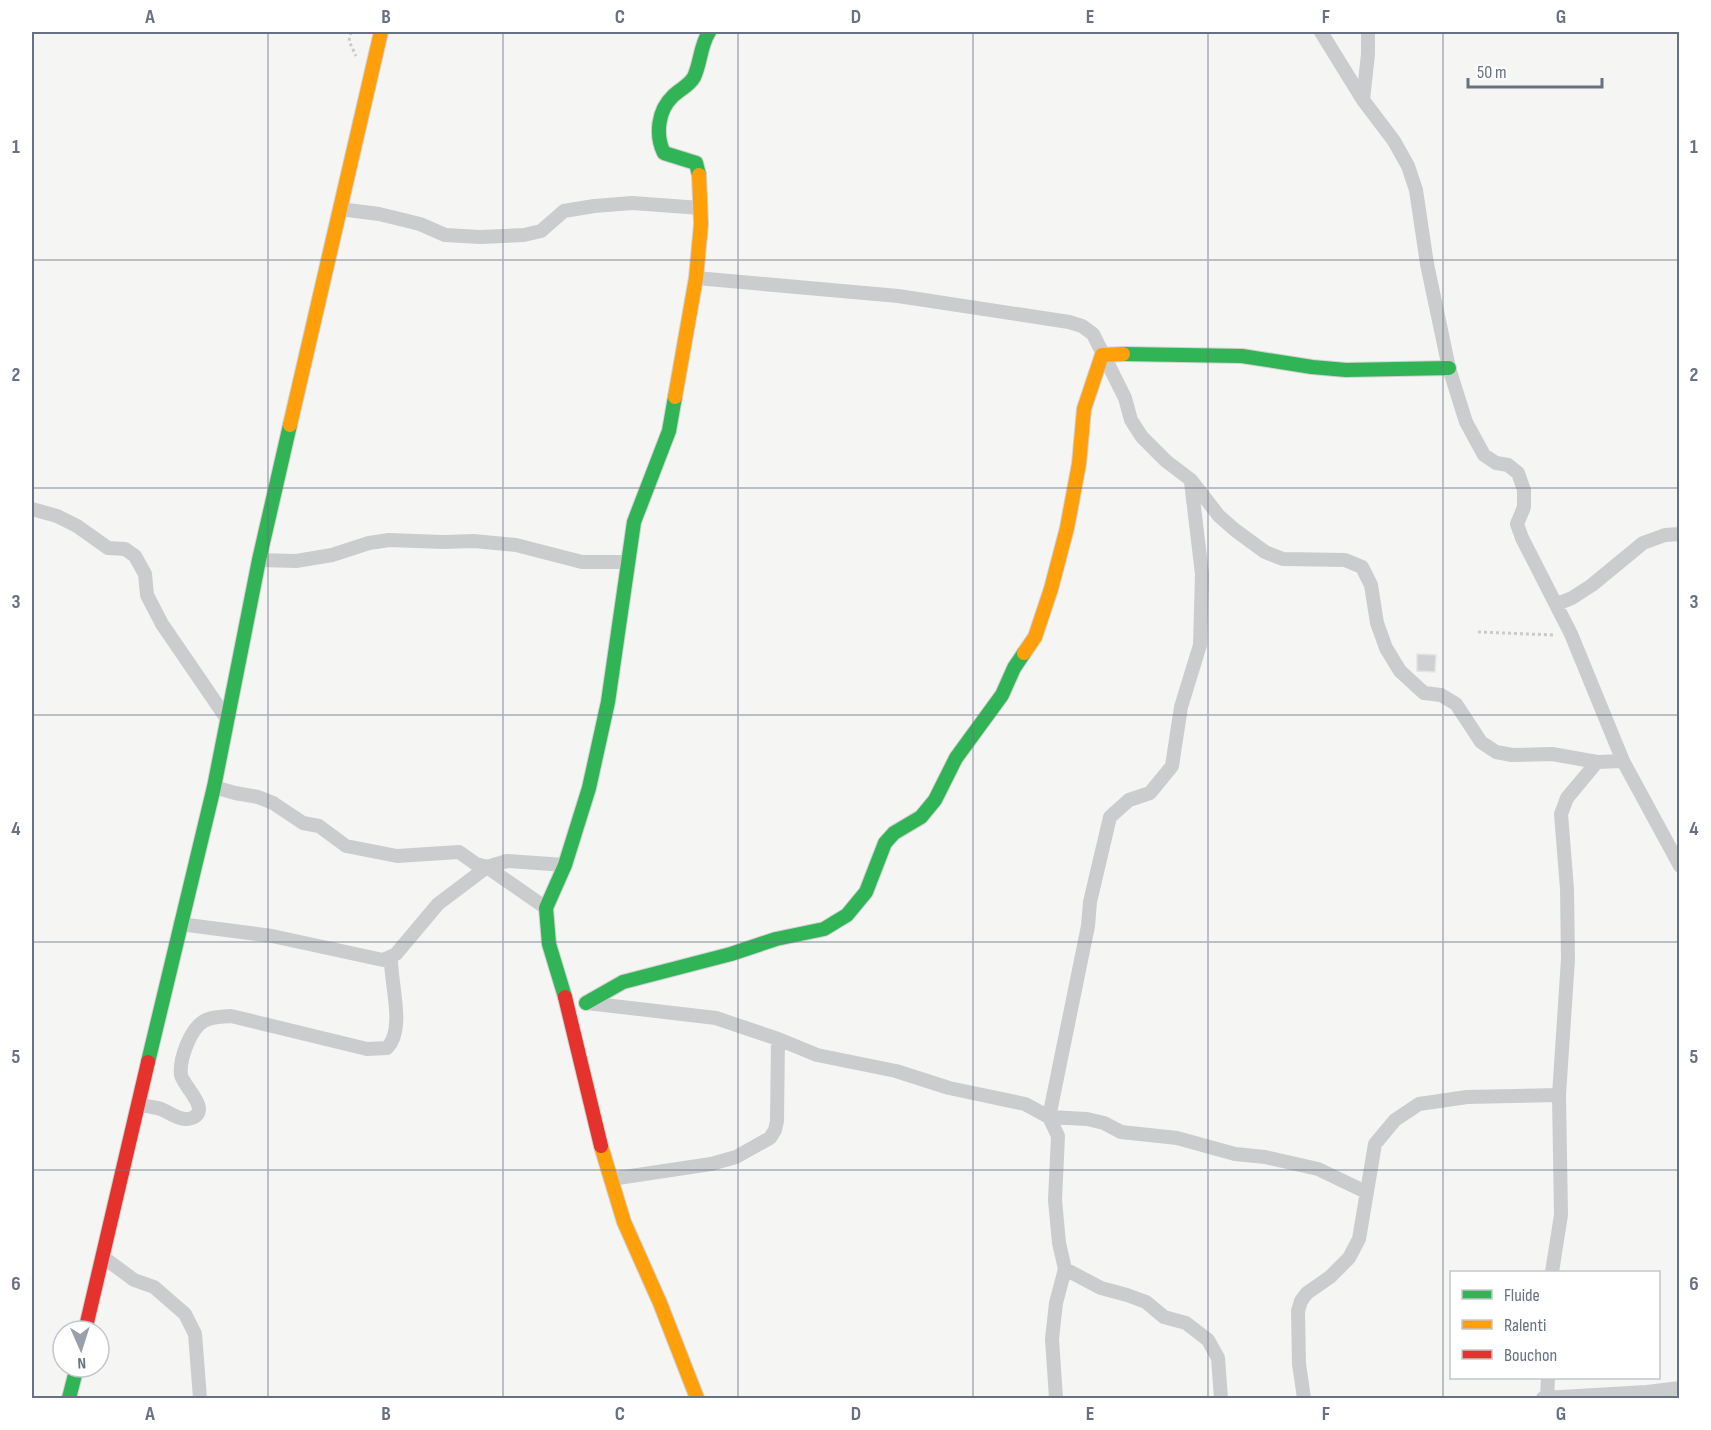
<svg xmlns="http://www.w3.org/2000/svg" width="1711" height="1430" viewBox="0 0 1711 1430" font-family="'Sofia Sans Condensed',sans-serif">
<rect width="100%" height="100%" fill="#f5f5f4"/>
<path fill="#ced0d1" stroke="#e4e4e4" stroke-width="1.5" d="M1417,654L1436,655L1435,672L1417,671Z"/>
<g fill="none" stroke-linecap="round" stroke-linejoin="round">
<g stroke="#d1d2d2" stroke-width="16">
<path id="fast" d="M699,175L696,163L664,153C655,135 658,110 673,96C680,89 689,86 694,77C701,62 700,46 709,32
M1123,354L1242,356L1312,367L1346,370L1449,368
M565,997L549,944L546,908L565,865L589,788L608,702L634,522L669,431L675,397
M586,1003L623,982L731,954L776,939L824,929L847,915L866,892L885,843L894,833L921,817L935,800L956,758L1002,695L1014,668L1024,653
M148,1062L214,787L259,560L290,425
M69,1398L77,1367"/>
</g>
<g stroke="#d1d2d2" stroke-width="16">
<path id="slow" d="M675,397L696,278L701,224L699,175
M290,425L381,32
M1024,653L1035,637L1051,589L1067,528L1079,464L1084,409L1102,355L1123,354
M601,1146L624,1222L660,1303L697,1398"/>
</g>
<g stroke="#d1d2d2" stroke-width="16">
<path id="jam" d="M565,997L601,1146
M85,1331L148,1062"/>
</g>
<path stroke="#cacaca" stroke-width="3" stroke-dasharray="3 3" stroke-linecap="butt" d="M351,32L349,41L356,56
M1478,632L1554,635"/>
<path stroke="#cbccce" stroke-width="14" d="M1321,32L1363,100L1394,141L1408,166L1416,190L1427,264L1449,368L1466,422L1484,455L1496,463L1508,465L1518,473L1524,490V507L1517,524L1522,538L1571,634L1623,761L1680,866
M1363,100L1368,54V32
M340,209L379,214L420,224L445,235L480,237L524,235L541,231L564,211L594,206L632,203L701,208
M696,278L898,296L1069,322L1082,326L1093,334L1125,398L1131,420L1142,437L1166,461L1191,480L1219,516L1235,530L1265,552L1283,559L1345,560L1362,567L1371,585L1377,623L1386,648L1400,671L1424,693L1441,695L1456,704L1481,742L1496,752L1512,755L1552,754L1597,762L1623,761
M1191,482L1202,574L1200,645L1181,707L1172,766L1150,793L1129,800L1110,817L1090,902L1088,926L1049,1117L1087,1119L1104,1123L1121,1132L1177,1138L1235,1154L1265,1157L1318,1169L1366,1192
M32,509L57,516L77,526L108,548L125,549L135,556L145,574L147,595L162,624L227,719
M259,560L296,561L332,555L369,543L389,540L443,542L474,541L516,545L582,562H627
M1557,604L1572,598L1592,585L1643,543L1665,535L1680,534
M214,787L235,793L258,797L273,803L303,823L319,826L346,846L397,856L459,852L476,864L487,867L546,908
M180,924L272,936L383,960L396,954L438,904L487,867L507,861L565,865
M587,1003L716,1018L778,1039L817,1055L896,1071L949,1088L1025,1104L1049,1117L1058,1136L1055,1200L1059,1243L1065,1269L1056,1303L1052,1339L1056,1398
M139,1105C146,1106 155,1107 161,1109C171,1113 181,1122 192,1118C212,1110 183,1086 181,1075C179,1060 190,1029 204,1021C212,1016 222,1017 231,1016L367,1049L387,1048C406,1029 390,983 391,957
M611,1179L711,1164L736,1157L770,1138L775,1130L777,1121L778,1039
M103,1257L134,1280L154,1287L185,1314L195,1334L200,1398
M1065,1269L1101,1288L1127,1295L1146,1302L1164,1317L1186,1323L1208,1340L1218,1358L1221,1398
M1552,1272L1561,1215L1559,1095L1568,959L1567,889L1561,814L1567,798L1597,762
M1304,1398L1299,1364L1298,1311L1301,1301L1307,1293L1330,1277L1349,1258L1359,1239L1375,1144L1395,1120L1419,1104L1467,1097L1559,1095
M1543,1398L1647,1392L1680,1388
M1547,1398L1548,1378"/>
<use href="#fast" stroke="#30b455" stroke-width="14"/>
<use href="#slow" stroke="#ff9f0a" stroke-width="14"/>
<use href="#jam" stroke="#e5322d" stroke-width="14"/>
</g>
<path fill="none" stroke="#677183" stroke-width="1.5" stroke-opacity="0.55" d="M268,32V1398M503,32V1398M738,32V1398M973,32V1398M1208,32V1398M1443,32V1398M32,260H1680M32,488H1680M32,715H1680M32,942H1680M32,1170H1680"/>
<rect width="1711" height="1430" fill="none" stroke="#ffffff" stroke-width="66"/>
<rect x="1450" y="1271" width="210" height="108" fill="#ffffff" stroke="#c2c6cd" stroke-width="1.5"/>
<rect x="1462" y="1290" width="30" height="9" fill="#30b455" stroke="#c2c6cd" stroke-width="1.5"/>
<text x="1504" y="1301" font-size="18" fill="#677183">Fluide</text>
<rect x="1462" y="1320" width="30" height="9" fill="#ff9f0a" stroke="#c2c6cd" stroke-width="1.5"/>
<text x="1504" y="1331" font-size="18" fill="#677183">Ralenti</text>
<rect x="1462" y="1350" width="30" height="9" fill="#e5322d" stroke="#c2c6cd" stroke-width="1.5"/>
<text x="1504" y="1361" font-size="18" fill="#677183">Bouchon</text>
<g transform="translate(81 1349) rotate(177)"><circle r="28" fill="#ffffff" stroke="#c2c6cd" stroke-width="1.5"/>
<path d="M0-4.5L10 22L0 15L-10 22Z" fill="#999fab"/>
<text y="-9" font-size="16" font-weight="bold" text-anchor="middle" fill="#677183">N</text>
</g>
<path d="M1468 78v9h134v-9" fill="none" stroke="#677183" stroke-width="3"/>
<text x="1477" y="78" font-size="18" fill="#677183" stroke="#ffffff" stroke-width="4.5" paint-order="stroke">50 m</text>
<rect x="33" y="33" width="1645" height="1364" fill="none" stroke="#677183" stroke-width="2"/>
<g font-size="20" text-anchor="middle" font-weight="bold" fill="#677183">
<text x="150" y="23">A</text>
<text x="386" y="23">B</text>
<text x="620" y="23">C</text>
<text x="856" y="23">D</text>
<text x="1090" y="23">E</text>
<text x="1326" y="23">F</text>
<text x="1561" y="23">G</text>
<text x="16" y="153">1</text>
<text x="1694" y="153">1</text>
<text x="16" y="381">2</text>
<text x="1694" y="381">2</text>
<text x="16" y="608">3</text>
<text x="1694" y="608">3</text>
<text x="16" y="835">4</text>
<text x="1694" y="835">4</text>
<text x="16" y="1063">5</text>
<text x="1694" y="1063">5</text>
<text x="16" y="1290">6</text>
<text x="1694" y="1290">6</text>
<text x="150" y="1420">A</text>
<text x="386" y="1420">B</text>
<text x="620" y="1420">C</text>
<text x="856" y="1420">D</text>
<text x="1090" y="1420">E</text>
<text x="1326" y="1420">F</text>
<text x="1561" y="1420">G</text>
</g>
</svg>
